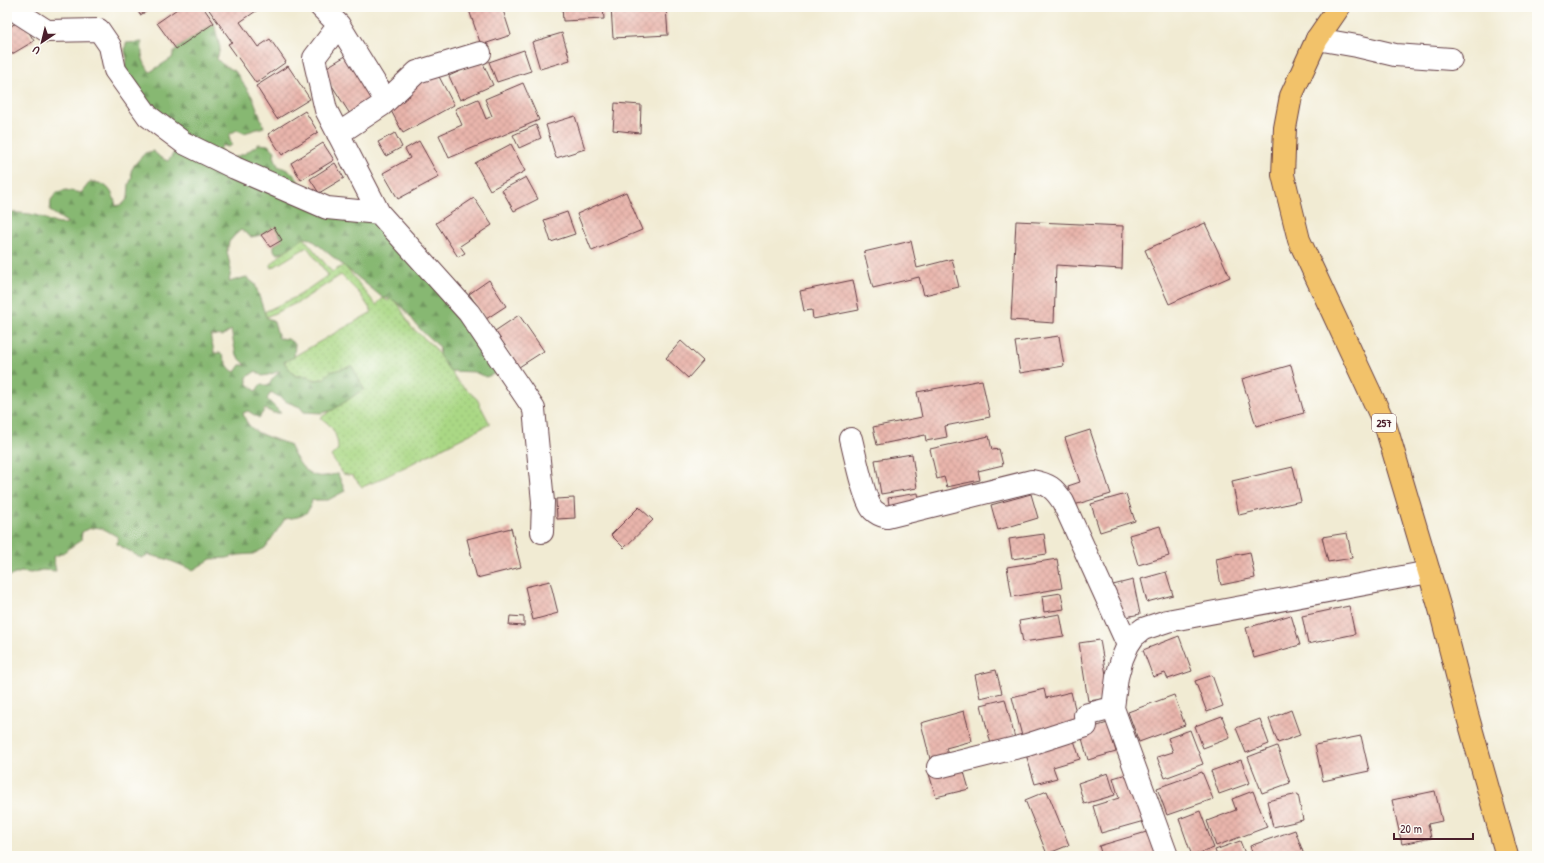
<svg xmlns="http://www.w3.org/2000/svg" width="1544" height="863" viewBox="0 0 1544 863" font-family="'Patrick Hand',sans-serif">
<defs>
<pattern id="green-dots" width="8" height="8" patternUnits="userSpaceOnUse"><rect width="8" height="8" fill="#aad885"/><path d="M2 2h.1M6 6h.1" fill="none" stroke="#94b973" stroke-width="1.8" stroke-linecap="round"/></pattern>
<pattern id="forest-firs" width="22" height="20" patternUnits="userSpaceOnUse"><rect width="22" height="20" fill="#87b872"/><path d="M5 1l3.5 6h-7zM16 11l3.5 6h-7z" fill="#70955e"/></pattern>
<pattern id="building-cross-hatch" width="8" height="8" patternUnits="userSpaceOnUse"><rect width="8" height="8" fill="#e9b5ac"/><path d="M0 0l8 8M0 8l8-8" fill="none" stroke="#c99b94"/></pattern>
</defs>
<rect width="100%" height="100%" fill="#fdfcf7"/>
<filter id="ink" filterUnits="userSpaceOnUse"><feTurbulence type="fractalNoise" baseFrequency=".025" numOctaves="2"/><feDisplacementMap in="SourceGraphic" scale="8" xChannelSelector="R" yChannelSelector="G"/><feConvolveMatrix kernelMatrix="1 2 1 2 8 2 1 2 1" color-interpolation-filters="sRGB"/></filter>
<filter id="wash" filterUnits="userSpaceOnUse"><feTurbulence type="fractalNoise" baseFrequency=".012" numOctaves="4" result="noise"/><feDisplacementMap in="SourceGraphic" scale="16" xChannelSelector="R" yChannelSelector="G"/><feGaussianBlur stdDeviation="0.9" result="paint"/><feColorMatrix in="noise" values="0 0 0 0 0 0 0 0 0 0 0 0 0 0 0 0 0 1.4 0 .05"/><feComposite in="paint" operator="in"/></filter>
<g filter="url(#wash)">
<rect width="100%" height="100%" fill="#f1ebd3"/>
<path fill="url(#green-dots)" stroke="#7a7c58" d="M304,238L332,272L344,265L376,305L383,298L388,301L390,297L399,305L411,327L434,347L458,382L477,399L490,424L379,480L362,487L353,476L343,474L331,456L338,449C338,436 332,424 320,418L364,389L324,379L314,380L307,376H295L284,362L372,312L360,294L341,275L299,302L266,317L264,312L298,296L328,275L307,247L272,268L270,266C280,254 291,245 304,238Z"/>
<path fill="url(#forest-firs)" stroke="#686c4e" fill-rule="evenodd" d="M214,23L220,48L217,59L222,64L235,71L253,98L264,127L244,133L237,130L230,134L229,138L232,145L228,147L222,145L220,150L232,158L244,154L259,144L268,145L275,151L274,156L278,166C295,172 300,179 302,197L379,213L502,371L486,377L474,372L450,371L439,355L440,347C433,341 425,335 419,328C409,316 399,297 383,298L311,239L304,238C297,242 285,252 278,254L274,251V245L282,240L274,227L261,235L251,237L241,230L235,235L229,242L227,251L231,270L229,282L246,277L255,284L266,317L274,322L279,338L288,339L295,344L294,357L284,362L295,376H308L314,380L324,379L330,372L352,366L364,389L333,410L322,413L304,412L300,407L287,402L271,392L267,399L281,413H273L265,409L259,418L248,411L243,413C249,436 271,436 289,445C296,459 306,479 325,476C329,476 333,474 338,474L345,491L328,500H312C309,517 299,517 285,519L265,548L253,554L238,555L227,558L211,559L193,570L166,559L149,555L141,558L117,544L118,537C103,529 99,523 82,532L81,540L61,554L53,557L56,571L42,570L31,573L21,572L10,576L7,578V212C16,213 26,213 36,215C48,218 55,227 68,223L50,211L51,200L57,192L66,190L81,193L90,182C106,182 113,190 116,206L123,204L128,198L129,184L132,178L131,171L135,164L145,153L153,151L161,158L168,161L175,151L181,146L148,116L124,68L127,59L125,51L126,43L142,42C141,54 142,61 150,72L172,58L173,54L176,49ZM231,330L236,355L246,365H240L235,372C227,369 226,359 220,353H214C214,346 210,342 211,335L222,336ZM256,371L262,376L268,375L280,371L273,378L269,385H260L256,391L247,383V377Z"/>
<g id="blocks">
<path fill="url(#building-cross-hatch)" d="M136,7H155L140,15Z
M180,7H203L214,23L176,49L157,23Z
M207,7H257L259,9L240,22L258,47L270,39L286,62L256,83L228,44L232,42Z
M468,7H502L511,35L481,45Z
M562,7H603L604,19L563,21Z
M611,7H666L668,35L613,38Z
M22,20L34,41L7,57V28Z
M562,33L570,60L540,69L532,42Z
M524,50L531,71L497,82L489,62Z
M349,54L377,97L350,114L322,70Z
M482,61L493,85L460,100L449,76Z
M288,66L310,99L277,119L256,86Z
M435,69L454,105L403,133L389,107L410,96L404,85Z
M523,83L539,120L449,158L439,135L462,125L455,109L478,99L486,119L492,116L485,99Z
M615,103L641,105L640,133L613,130Z
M305,111L318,132L282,155L268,134Z
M575,116L585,149L556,158L546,125Z
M536,125L541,138L519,148L513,135Z
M395,133L402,147L386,156L378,142Z
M419,141L439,177L398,199L383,173L410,158L405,149Z
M323,143L334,160L301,180L291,163Z
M511,144L525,171L490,190L475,163Z
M335,163L344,178L319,193L310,179Z
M526,177L538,199L514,211L502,190Z
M626,192L642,230L592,251L577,214Z
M474,198L492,225L460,246L465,253L458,257L436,223Z
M567,212L575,234L551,242L544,220Z
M1016,221L1123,226L1122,269L1056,265L1054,323L1011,320Z
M1205,223L1230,277L1169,304L1145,250Z
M274,227L282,240L270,247L261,235Z
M911,241L917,268L952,259L959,287L924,295L919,277L873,288L864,252Z
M489,280L506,306L486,319L469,294Z
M853,280L859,310L813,319L812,310L804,311L800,291Z
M519,315L544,351L519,367L495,331Z
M1059,336L1064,366L1020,373L1015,342Z
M681,341L703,361L688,378L666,358Z
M1291,365L1304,413L1256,426L1242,379Z
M982,380L990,417L945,426L947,437L926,441L925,435L877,445L873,427L922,417L917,392Z
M1090,430L1111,494L1074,505L1068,486L1080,482L1065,438Z
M989,436L992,450L999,449L1003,465L978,471L980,480L947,487L944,477L937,479L930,449Z
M912,454L917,488L881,494L875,460Z
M1293,467L1301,501L1239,515L1232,481Z
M918,493L920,506L890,511L888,498Z
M1031,494L1038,518L998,530L991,505Z
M1126,494L1135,521L1100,532L1091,504Z
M574,498L575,518L557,519L556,499Z
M639,507L653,520L624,548L611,535Z
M1160,526L1169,556L1138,565L1129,535Z
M511,528L521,567L477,578L467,539Z
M1347,533L1352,558L1328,562L1322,537Z
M1044,534L1047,554L1012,559L1009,539Z
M1250,552L1255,578L1221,585L1216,559Z
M1057,559L1062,588L1012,597L1007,567Z
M1166,572L1173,595L1147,602L1141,579Z
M1133,580L1140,614L1121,618L1113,585Z
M550,581L558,613L533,620L525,587Z
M1061,593L1064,609L1044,612L1042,596Z
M1349,606L1355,634L1308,644L1302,616Z
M1060,614L1064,636L1023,642L1019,621Z
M1291,615L1300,645L1254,658L1246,628Z
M510,616L524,617V626L509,625Z
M1179,636L1192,671L1168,679L1165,673L1153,677L1143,650Z
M1100,640L1110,698L1088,701L1079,643Z
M996,670L1002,693L980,698L975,675Z
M1212,675L1223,706L1207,712L1195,681Z
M1044,689L1046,698L1071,692L1079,725L1023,740L1012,697Z
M1174,695L1185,725L1139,742L1128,712Z
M1005,699L1016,742L992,748L981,705Z
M1291,710L1300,735L1278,743L1269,719Z
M964,711L972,741L946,748L948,755L930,759L921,723Z
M1222,716L1230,738L1203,748L1195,726Z
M1260,719L1269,744L1246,753L1236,728Z
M1108,723L1116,752L1088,760L1080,731Z
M1190,730L1203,764L1165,778L1157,757L1173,752L1168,738Z
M1361,736L1369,771L1323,781L1315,745Z
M1073,737L1080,759L1053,767L1057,778L1035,784L1025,751Z
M1277,746L1290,783L1262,793L1248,757Z
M1241,760L1250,783L1219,794L1211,771Z
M962,765L969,789L936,797L929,774Z
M1202,772L1213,799L1167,815L1157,788Z
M1108,773L1115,795L1084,804L1078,783Z
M1130,773L1144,821L1101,833L1093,806L1119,798L1113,778Z
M1047,791L1069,845L1047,854L1025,800Z
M1253,791L1267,827L1216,846L1207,821L1236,810L1232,799Z
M1435,791L1442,821L1428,824L1431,838L1402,844L1392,800Z
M1298,794L1303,820L1273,827L1267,801Z
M1200,811L1214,848L1192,856L1179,819Z
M1295,830L1304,855L1253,856L1250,846Z
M1150,831L1158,856H1102L1099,846Z
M1240,841L1246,856H1217L1215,850Z"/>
</g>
</g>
<g filter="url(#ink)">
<use href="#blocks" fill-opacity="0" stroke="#633e44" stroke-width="1"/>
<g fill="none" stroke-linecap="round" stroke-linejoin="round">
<g stroke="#633e44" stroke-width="24">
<path id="minor" d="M16,7L19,13L47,31L99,30L110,46L115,70L148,116L184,143L235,168L327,208L379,213
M321,7L339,25L386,101
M339,25L314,58L326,110L379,213L469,313L534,409L543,502L542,532
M1317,39L1357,46L1395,55L1451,59
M338,134L382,105L417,72L480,53
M851,439C855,455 864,500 873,510C877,514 882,516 887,517L1032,481C1049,484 1054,488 1063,502L1128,645
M938,767L1027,745L1086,726L1085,715L1113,708
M1167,856L1113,708L1117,677L1122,659L1128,645L1134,636L1143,629L1167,621L1429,572"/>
</g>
<g stroke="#633e44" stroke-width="24">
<path id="primary" d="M1339,7L1317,39L1291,96L1285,128L1283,175L1299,240L1386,427L1440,609L1467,714L1507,856"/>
</g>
<use href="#minor" stroke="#fff" stroke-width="22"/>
<use href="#primary" stroke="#f2c26a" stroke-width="22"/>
</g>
</g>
<g text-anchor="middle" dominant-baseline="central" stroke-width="3" stroke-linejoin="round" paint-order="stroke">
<rect fill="#fdfcf7" stroke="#806168" stroke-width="1" x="1372" y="414" width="24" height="18" rx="3"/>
<g font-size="11" font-weight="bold" fill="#4a1f2b">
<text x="1384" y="423">257</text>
</g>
</g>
<rect width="1544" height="863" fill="none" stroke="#fdfcf7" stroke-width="24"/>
<g transform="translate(42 42) rotate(215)" stroke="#fdfcf7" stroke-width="3" paint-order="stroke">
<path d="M0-3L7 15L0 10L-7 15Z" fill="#4a1f2b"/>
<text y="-6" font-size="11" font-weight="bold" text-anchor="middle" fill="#4a1f2b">U</text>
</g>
<path d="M1394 833v6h79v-6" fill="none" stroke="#4a1f2b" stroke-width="2"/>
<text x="1400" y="833" font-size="12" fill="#4a1f2b" stroke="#fdfcf7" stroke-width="3" paint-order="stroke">20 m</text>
</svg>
